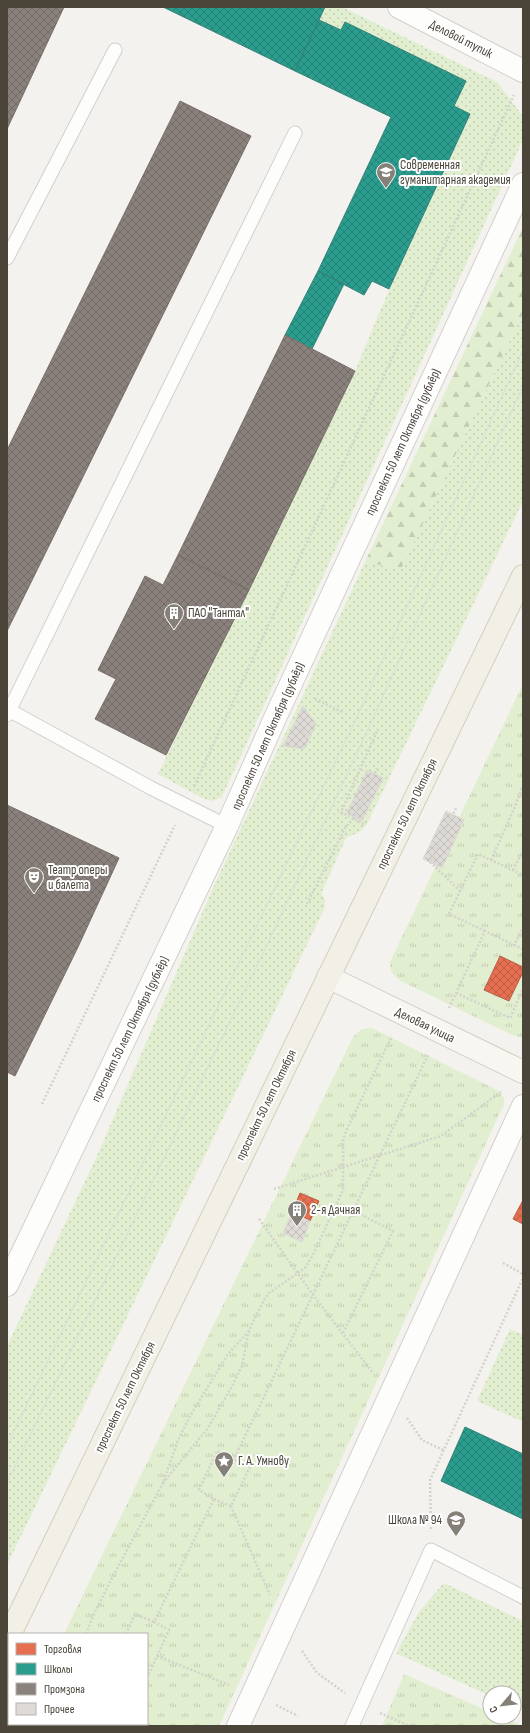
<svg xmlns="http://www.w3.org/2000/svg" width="530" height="1733" viewBox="0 0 530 1733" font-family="'Sofia Sans Condensed',sans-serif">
<defs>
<pattern id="grass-dots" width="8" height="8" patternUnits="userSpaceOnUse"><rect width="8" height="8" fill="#e1eecf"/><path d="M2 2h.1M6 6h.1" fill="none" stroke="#c3cdb2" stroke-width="1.8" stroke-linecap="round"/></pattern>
<pattern id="forest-firs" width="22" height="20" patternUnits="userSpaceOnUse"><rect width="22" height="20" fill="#e1eecf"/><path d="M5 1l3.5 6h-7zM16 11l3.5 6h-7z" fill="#c3cdb2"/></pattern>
<pattern id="park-tufts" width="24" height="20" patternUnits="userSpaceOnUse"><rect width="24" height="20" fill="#e1eecf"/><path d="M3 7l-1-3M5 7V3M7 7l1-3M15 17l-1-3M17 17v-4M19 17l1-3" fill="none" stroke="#c3cdb2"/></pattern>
<pattern id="shops-cross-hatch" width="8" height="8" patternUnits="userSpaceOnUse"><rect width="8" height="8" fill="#e76f51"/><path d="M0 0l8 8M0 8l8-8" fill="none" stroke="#bd5d44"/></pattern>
<pattern id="schools-cross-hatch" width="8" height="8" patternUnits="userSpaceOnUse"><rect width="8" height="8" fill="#2a9d8f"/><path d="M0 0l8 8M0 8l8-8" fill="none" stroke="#268276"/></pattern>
<pattern id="industry-cross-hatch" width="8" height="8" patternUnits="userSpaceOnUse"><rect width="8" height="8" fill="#8a817c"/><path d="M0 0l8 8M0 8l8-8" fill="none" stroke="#736b67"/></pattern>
<pattern id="building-cross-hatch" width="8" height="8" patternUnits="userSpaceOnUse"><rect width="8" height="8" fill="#dedbd6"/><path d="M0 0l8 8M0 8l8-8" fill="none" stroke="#c0bdb8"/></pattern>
</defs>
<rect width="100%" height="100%" fill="#f4f2ee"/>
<path fill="url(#grass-dots)" d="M325,7H342L497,82L522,115V142L222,797L213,801L204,799L158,774L249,590L355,371L383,304L470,114L454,106L466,81L345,22L341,30L319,20Z
M523,313V501L367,824L361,831L346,838L321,894L325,899V907L7,1565V1346L97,1156L213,888L365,562L401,569Z
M510,1329L523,1335V1422L477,1401Z
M446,1584L523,1621V1711L514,1707V1693H490V1696L396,1653L419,1612L442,1585Z"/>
<path fill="url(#forest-firs)" d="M523,227V313L401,569L365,562Z"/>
<path fill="url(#park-tufts)" d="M523,684V1038L512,1035L401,981C394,976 389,971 390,962Z
M372,1028L499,1091L504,1098V1104L219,1726H19L20,1724H147V1634H64L353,1037L362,1029Z
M404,1674L490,1712V1717H502L523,1726H382Z"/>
<path fill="url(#shops-cross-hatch)" stroke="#b8624a" d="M500,956L523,967V972L509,1001L484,990Z
M300,1193L319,1201L310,1221L292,1213Z
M523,1200V1224L513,1219Z"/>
<path fill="url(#schools-cross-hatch)" stroke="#348275" d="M163,7H325L295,71Z
M319,20L341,30L345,22L466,81L454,106L470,114L389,289L372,281L364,295L318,271L391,117L295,71Z
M318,271L344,284L312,349L285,335Z
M465,1427L523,1454V1519L441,1481Z"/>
<path fill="url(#industry-cross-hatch)" stroke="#776f68" d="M7,7H64L7,129Z
M180,101L251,136L7,631V450Z
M285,335L355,371L249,590L178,555Z
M178,555L249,590L166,755L95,719L116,679L98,670L145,576L163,585Z
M7,805L119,858L78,947L15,1076L7,1072Z"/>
<path fill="url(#building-cross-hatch)" stroke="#dcd9d4" d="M303,706L316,724L311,735L304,749L283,746Z
M367,770L383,778L362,821L347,813Z
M446,811L464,820L442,868L423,859Z
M292,1213L310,1221L302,1242L283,1233Z"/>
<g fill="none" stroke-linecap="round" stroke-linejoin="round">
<g stroke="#d2d0cb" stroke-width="15">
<path id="lane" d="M7,258L115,50
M7,709L151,788L227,826
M7,715L295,133
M352,1726L431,1550L523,1597"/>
</g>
<g stroke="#d2d0cb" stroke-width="24">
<path id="street" d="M399,7L523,71
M7,1285L227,826L275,718L523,184
M238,1726L523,1106"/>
</g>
<g stroke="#d3cfc5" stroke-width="24">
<path id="secondary" d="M328,977L523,1072"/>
</g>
<g stroke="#d6cebb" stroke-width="24">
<path id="primary" d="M10,1634L523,576"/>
</g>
<path stroke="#d3d2cc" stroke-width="2.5" stroke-dasharray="2 2" stroke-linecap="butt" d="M315,699L344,713
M299,729L311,735
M194,786L514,95
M456,808L430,862L460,891
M364,824L341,812L378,729
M491,860L514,809L523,785
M513,870L523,851
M307,904L345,828L353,819L377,768
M485,931L449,914L478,854L523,875
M514,945L523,949
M456,993L510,1018L523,989
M449,1008L485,931L514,945L523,928
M42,1104L175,825
M274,1189L441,1136L501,1092
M259,1219L313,1295L373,1373
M503,1263L523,1274
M343,1333L393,1231L354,1211
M407,1418L422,1440L443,1450
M163,1483L208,1428L232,1386L242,1366L249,1330L264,1300L269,1293L305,1268L313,1255L343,1190V1140L346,1131L392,1036
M214,1499L231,1506L250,1467L234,1459
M231,1506L270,1595
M431,1529L430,1480L523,1278
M86,1634L94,1614L111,1580L163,1483L178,1440L190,1416L228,1354L249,1331
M126,1634L135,1614L154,1622
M302,1651L317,1673L345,1693
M157,1656L229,1685
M147,1678L169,1630L154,1622L214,1499L199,1490L217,1451L234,1459L428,1055
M276,1705L298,1716
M380,1713L409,1726
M57,1726L58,1724
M104,1726L105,1724"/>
<use href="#lane" stroke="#fdfdfc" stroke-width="13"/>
<use href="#street" stroke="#fdfdfc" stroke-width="22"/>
<use href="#secondary" stroke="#f7f6f1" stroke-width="22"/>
<use href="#primary" stroke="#f2efe6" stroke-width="22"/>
<path stroke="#dbdbda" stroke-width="1" d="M7,1446L356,719L523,350
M7,1483L265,949L370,725L523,386"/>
</g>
<defs>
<g id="university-pin" transform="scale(1)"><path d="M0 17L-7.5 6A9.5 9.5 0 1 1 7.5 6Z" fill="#868178" stroke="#fff"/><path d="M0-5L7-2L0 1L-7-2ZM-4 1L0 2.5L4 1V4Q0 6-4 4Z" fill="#fff"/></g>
<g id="building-pin" transform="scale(1)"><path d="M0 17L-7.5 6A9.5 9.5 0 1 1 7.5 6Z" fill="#868178" stroke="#fff"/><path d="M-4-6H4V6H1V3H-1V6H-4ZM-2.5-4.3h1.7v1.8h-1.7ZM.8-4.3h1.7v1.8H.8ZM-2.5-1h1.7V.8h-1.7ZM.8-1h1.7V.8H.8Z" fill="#fff"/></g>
<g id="theatre-pin" transform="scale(1)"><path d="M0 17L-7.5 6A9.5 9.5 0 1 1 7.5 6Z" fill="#868178" stroke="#fff"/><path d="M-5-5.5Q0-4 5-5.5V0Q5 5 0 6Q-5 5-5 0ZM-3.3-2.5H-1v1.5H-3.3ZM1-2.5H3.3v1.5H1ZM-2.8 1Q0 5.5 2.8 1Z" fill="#fff"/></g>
<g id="sight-pin" transform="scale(1)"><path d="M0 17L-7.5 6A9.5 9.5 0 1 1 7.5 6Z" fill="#868178" stroke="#fff"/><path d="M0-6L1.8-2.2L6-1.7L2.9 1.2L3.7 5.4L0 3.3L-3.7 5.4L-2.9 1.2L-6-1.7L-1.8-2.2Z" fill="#fff"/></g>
<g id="school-pin" transform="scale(1)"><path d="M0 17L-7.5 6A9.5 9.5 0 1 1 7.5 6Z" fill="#868178" stroke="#fff"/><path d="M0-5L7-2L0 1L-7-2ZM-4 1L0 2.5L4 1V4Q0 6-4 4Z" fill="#fff"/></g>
</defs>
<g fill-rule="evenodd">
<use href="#university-pin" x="386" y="172"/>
<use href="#building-pin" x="174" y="613"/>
<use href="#theatre-pin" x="34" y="877"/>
<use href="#building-pin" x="297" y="1210"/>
<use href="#sight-pin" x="224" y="1461"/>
<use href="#school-pin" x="456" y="1520"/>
</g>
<g text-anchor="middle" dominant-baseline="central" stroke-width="4" stroke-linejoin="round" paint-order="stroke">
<g font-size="13" fill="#4b4439" stroke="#fff">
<text transform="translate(461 39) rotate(27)">Деловой тупик</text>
<text transform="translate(403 442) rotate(-65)">проспект 50 лет Октября (дублёр)</text>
<text transform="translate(268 736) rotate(-66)">проспект 50 лет Октября (дублёр)</text>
<text transform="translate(407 814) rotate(-64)">проспект 50 лет Октября</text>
<text transform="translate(425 1025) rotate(26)">Деловая улица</text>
<text transform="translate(130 1029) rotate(-64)">проспект 50 лет Октября (дублёр)</text>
<text transform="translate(266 1105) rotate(-64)">проспект 50 лет Октября</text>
<text transform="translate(125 1397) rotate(-64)">проспект 50 лет Октября</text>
</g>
<g font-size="13" fill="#4b4439" stroke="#fff" text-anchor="start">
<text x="400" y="165">Современная<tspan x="400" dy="15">гуманитарная академия</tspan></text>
<text x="188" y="613">ПАО "Тантал"</text>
<text x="48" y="870">Театр оперы<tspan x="48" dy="15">и балета</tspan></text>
<text x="311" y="1210">2-я Дачная</text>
<text x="238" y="1461">Г. А. Умнову</text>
<text x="442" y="1520" text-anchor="end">Школа № 94</text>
</g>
</g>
<rect width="530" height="1733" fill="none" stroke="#4b4439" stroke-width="16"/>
<rect x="8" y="1633" width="140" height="92" fill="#ffffff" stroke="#b7b4b0"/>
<rect x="16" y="1643" width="20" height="12" fill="#e76f51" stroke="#b7b4b0"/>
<text x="44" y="1653" font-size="12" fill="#4b4439">Торговля</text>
<rect x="16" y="1663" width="20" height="12" fill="#2a9d8f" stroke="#b7b4b0"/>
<text x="44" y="1673" font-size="12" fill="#4b4439">Школы</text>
<rect x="16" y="1683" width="20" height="12" fill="#8a817c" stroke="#b7b4b0"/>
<text x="44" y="1693" font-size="12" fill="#4b4439">Промзона</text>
<rect x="16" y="1703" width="20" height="12" fill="#dedbd6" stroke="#b7b4b0"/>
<text x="44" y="1713" font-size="12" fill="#4b4439">Прочее</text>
<g transform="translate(502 1705) rotate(242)"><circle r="19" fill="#ffffff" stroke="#b7b4b0"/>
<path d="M0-3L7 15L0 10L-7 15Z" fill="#868178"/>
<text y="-6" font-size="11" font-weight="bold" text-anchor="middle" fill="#4b4439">С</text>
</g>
</svg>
